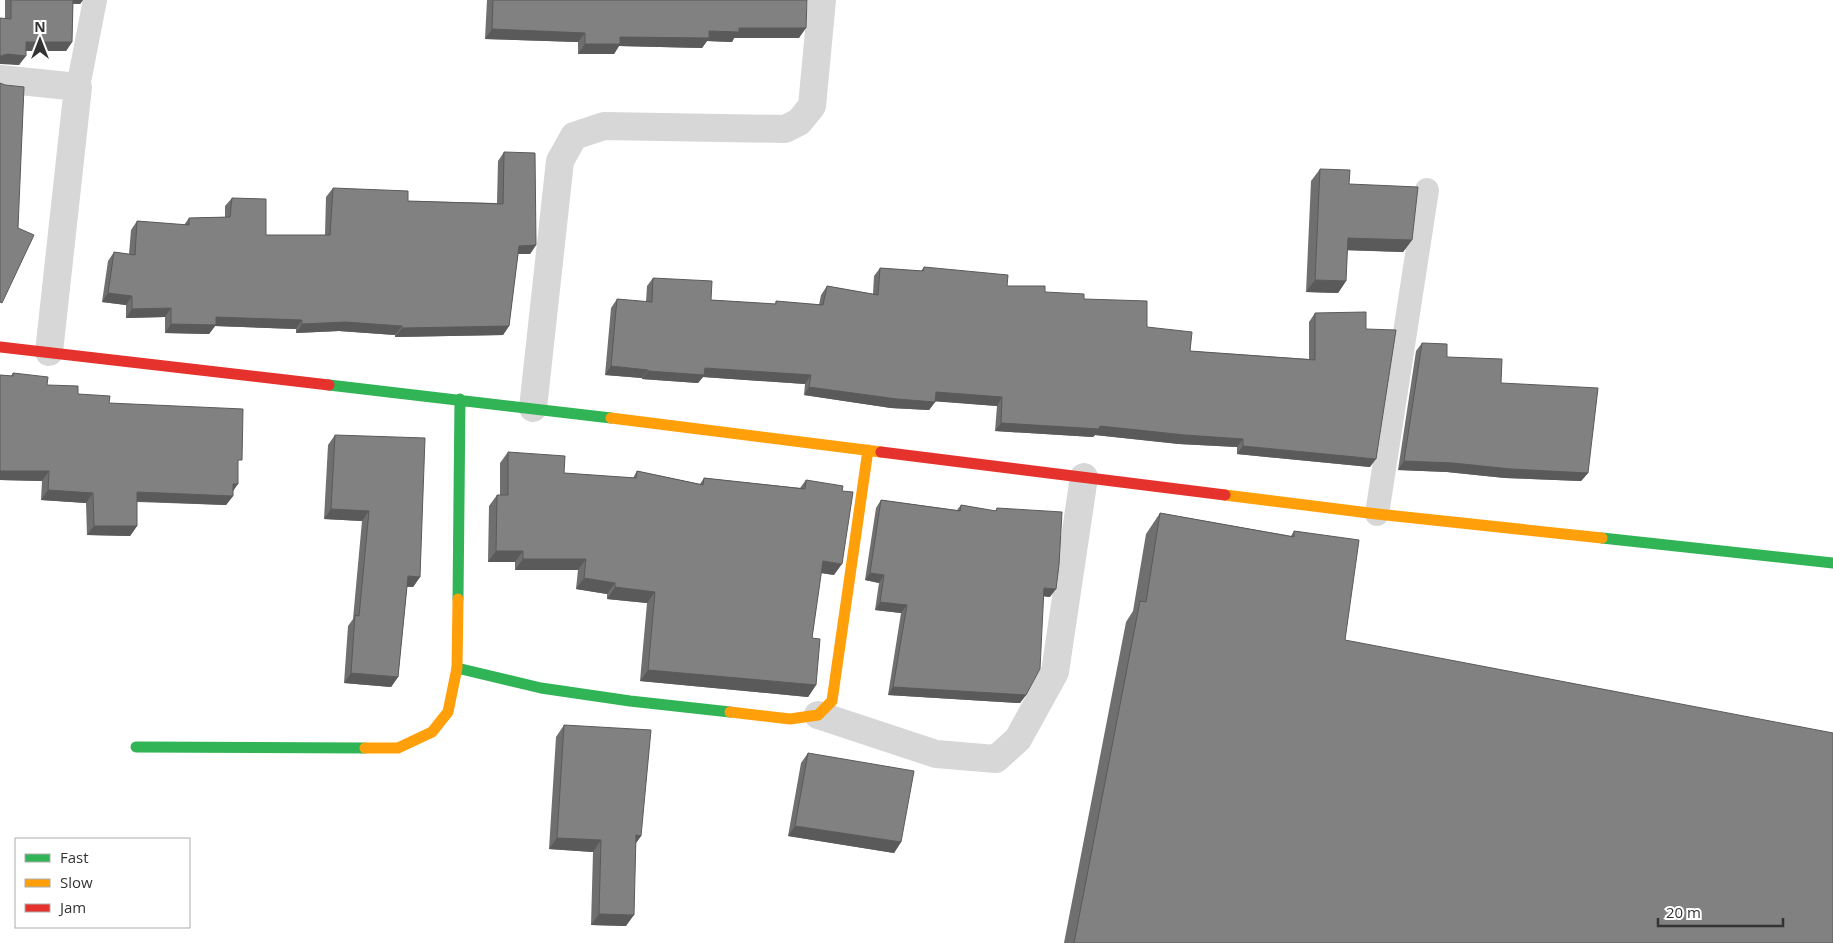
<svg xmlns="http://www.w3.org/2000/svg" width="1833" height="943" viewBox="0 0 1833 943" font-family="'Open Sans',sans-serif">
<rect width="100%" height="100%" fill="#fff"/>
<g fill="none" stroke-linecap="round" stroke-linejoin="round">
<path stroke="#d7d7d7" stroke-width="24" d="M78,87L95,0
M1377,514L1427,190"/>
<path stroke="#d7d7d7" stroke-width="28" d="M0,79L78,87L49,352
M533,408L560,161L574,136L604,126L785,129L799,122L812,106L822,0
M818,715L936,754L996,759L1018,739L1055,672L1084,477"/>
<path stroke="#30b455" stroke-width="11" d="M329,385L611,418
M1602,538L1833,563
M458,599L460,399
M457,668L541,688L630,701L730,712
M136,747L365,748"/>
<path stroke="#ff9f0a" stroke-width="11" d="M611,418L881,452
M1225,495L1377,514L1602,538
M730,712L790,719L818,715L832,701L868,450
M365,748H398L432,732L448,712L457,668L458,599"/>
<path stroke="#e5322d" stroke-width="11" d="M0,347L329,385
M881,452L1225,495"/>
</g>
<path fill="#6f6f6f" d="M5,0H83L80,4H73L72,42L66,51H26L19,65L2,63L5,18Z
M487,0H807L799,38H734L732,42L707,41L702,48L619,46L614,54H578V42L485,39Z
M504,152L536,245L530,254H518L509,326L503,335L395,337V335L339,331L296,333V329L215,326L209,334L165,333V317L126,318V305L102,302L108,261L114,252L129,254L131,230L137,221L184,225L189,218L225,217V206L232,198L266,235H325L326,197L333,188L408,201L497,203L498,161Z
M1320,169L1349,184L1412,240L1403,252L1347,250L1346,281L1338,293L1306,292L1311,181Z
M924,267L1007,286L1084,299L1147,327L1190,351L1309,359V322L1315,313L1370,467L1237,454V447L1179,444L1095,435L1093,437L995,431L997,406L936,401L929,410L891,408L804,395L805,384L703,377L698,383L642,379V378L605,375L611,308L617,299L646,302L647,286L653,278L711,300L775,304L776,301L819,305L821,295L827,286L873,294L874,276L880,268L921,271Z
M1422,343L1447,357L1501,383L1588,473L1581,481L1505,478L1447,472L1398,470L1416,351Z
M13,373L47,385L109,403L238,465L233,492V496L226,505L137,502V526L130,536L87,535L86,503L41,500L42,481L0,480V375L11,376Z
M335,435L420,577L413,587H407L398,677L391,687L344,683L348,626L353,619L362,521L324,519L328,445Z
M508,452L564,473L633,478L637,471L700,484L704,478L800,488L806,480L834,575L821,573L812,638L816,685L808,697L640,681L647,603L607,599V594L576,589L578,570H515V562H488L489,506L497,495H500V463Z
M881,500L957,510L961,505L995,511L997,508L1050,597L1044,596L1026,695L1020,703L888,695L901,613L875,610L879,583L865,580L876,508Z
M1160,513L1291,536L1294,531L1345,640L1833,943H1064L1126,622L1133,611L1146,534Z
M564,725L641,836L636,843L626,926L591,925L593,852L549,849L556,737Z
M808,753L901,842L894,853L788,836L801,763Z"/>
<path fill="#5a5a5a" d="M69,0H83L80,4L67,3Z
M739,28H806L799,38H734L732,42L707,41L702,48L619,46L614,54H578L585,44L620,37Z
M492,29L585,33L578,42L485,39Z
M26,42H72L66,51H20Z
M8,54L26,56L19,65L0,64V56Z
M1348,238L1412,240L1403,252L1339,250Z
M536,245L530,254H513L519,246Z
M1315,280L1346,281L1338,293L1306,292Z
M108,293L132,296L126,305L102,302Z
M171,308L165,317L126,318L132,309Z
M216,317L302,320L296,329L215,326L209,334L165,333L171,324Z
M345,322L402,326L395,335L339,331L296,333L302,324Z
M509,326L503,335L395,337L402,328Z
M611,366L648,370L642,378L605,375Z
M705,368L811,375L805,384L703,377L698,383L642,379L648,371Z
M809,387L935,402L929,410L891,408L804,395Z
M936,392L1002,397L997,406L930,401Z
M1001,423L1100,426L1243,439L1237,447L1179,444L1095,435L1093,437L995,431Z
M1243,446L1376,459L1370,467L1237,454Z
M1404,461L1453,463L1588,473L1581,481L1505,478L1447,472L1398,470Z
M0,471H49L42,481L0,480Z
M233,484H238L231,494Z
M48,490L93,493L86,503L41,500Z
M137,492L233,496L226,505L130,501Z
M331,509L369,511L362,521L324,519Z
M94,526H137L130,536L87,535Z
M496,551H523L515,562H488Z
M523,559H586L578,570H515Z
M823,561L842,564L834,575L815,572Z
M870,573L884,575L879,583L865,580Z
M408,576L420,577L413,587L401,586Z
M584,578L615,583L607,594L576,589Z
M615,587L655,592L647,603L607,599Z
M1044,588L1056,589L1050,597L1039,596Z
M880,602L907,605L901,613L875,610Z
M648,670L816,685L808,697L640,681Z
M351,673L398,677L391,687L344,683Z
M893,687L1026,695L1020,703L888,695Z
M795,826L901,842L894,853L788,836Z
M636,835L641,836L633,847Z
M557,838L601,840L593,852L549,849Z
M599,914L634,915L626,926L591,925Z"/>
<path fill="#818181" stroke="#5a5a5a" d="M11,0H73L72,42H26V56L8,54L0,56V18L11,19Z
M493,0H807L806,28H739V32L709,31V38L620,37V44H585V33L492,29Z
M0,83L5,85L24,87L18,228L34,235L2,303L0,302Z
M504,152L535,153L536,245L519,246L509,326L402,328V326L345,322L302,324V320L216,317V325L171,324V308L132,309V296L108,293L114,252L135,255L137,221L189,225V218L230,217L232,198L266,199V235H330L333,188L408,191V201L503,204Z
M1320,169L1350,170L1349,184L1418,187L1412,240L1348,238L1346,281L1315,280Z
M924,267L1008,275L1007,286H1045V292L1084,294V299L1147,301V327L1192,332L1190,351L1315,360V313L1366,312V329L1396,330L1376,459L1243,446V439L1185,435L1100,426L1099,429L1001,423L1002,397L936,392L935,402L897,399L809,387L811,375L705,368L704,375L648,371V370L611,366L617,299L652,302L653,278L712,281L711,300L776,304V301L823,305L827,286L878,295L880,268L923,271Z
M1422,343L1447,344V357L1502,359L1501,383L1598,388L1588,473L1511,469L1453,463L1404,461Z
M13,373L48,377L47,385L78,386V394L110,396L109,403L243,409L242,460H238V484H233V496L137,492V526H94L93,493L48,490L49,471H0V375L13,376Z
M335,435L425,438L420,577L408,576L398,677L351,673L355,615L359,616L369,511L331,509Z
M508,452L565,456L564,473L636,478L637,471L703,485L704,478L805,489L806,480L843,486L842,491L853,492L842,564L823,561L812,638L820,639L816,685L648,670L655,592L615,587V583L584,578L586,559H523V551H496L497,495H508Z
M881,500L960,511L961,505L996,511L997,508L1062,512L1059,565L1056,589L1044,588L1040,669L1026,695L893,687L907,605L880,602L884,575L870,573Z
M1160,513L1294,537V531L1359,540L1345,640L1833,733V943H1074L1140,601L1146,602Z
M564,725L651,730L641,836L636,835L634,915L599,914L601,840L557,838Z
M808,753L914,771L901,842L795,826Z"/>
<rect x="15" y="838" width="175" height="90" fill="#ffffff" stroke="#adadad"/>
<rect x="25" y="854" width="25" height="8" fill="#30b455" stroke="#adadad"/>
<text x="60" y="863" font-size="15" fill="#333333">Fast</text>
<rect x="25" y="879" width="25" height="8" fill="#ff9f0a" stroke="#adadad"/>
<text x="60" y="888" font-size="15" fill="#333333">Slow</text>
<rect x="25" y="904" width="25" height="8" fill="#e5322d" stroke="#adadad"/>
<text x="60" y="913" font-size="15" fill="#333333">Jam</text>
<g transform="translate(40 40)" stroke="#ffffff" stroke-width="4" paint-order="stroke">
<path d="M0-4L9 19L0 12L-9 19Z" fill="#333333"/>
<text y="-8" font-size="14" font-weight="bold" text-anchor="middle" fill="#333333">N</text>
</g>
<path d="M1658 918v8h125v-8" fill="none" stroke="#333333" stroke-width="2.5"/>
<text x="1666" y="918" font-size="15" fill="#333333" stroke="#ffffff" stroke-width="4" paint-order="stroke">20 m</text>
</svg>
